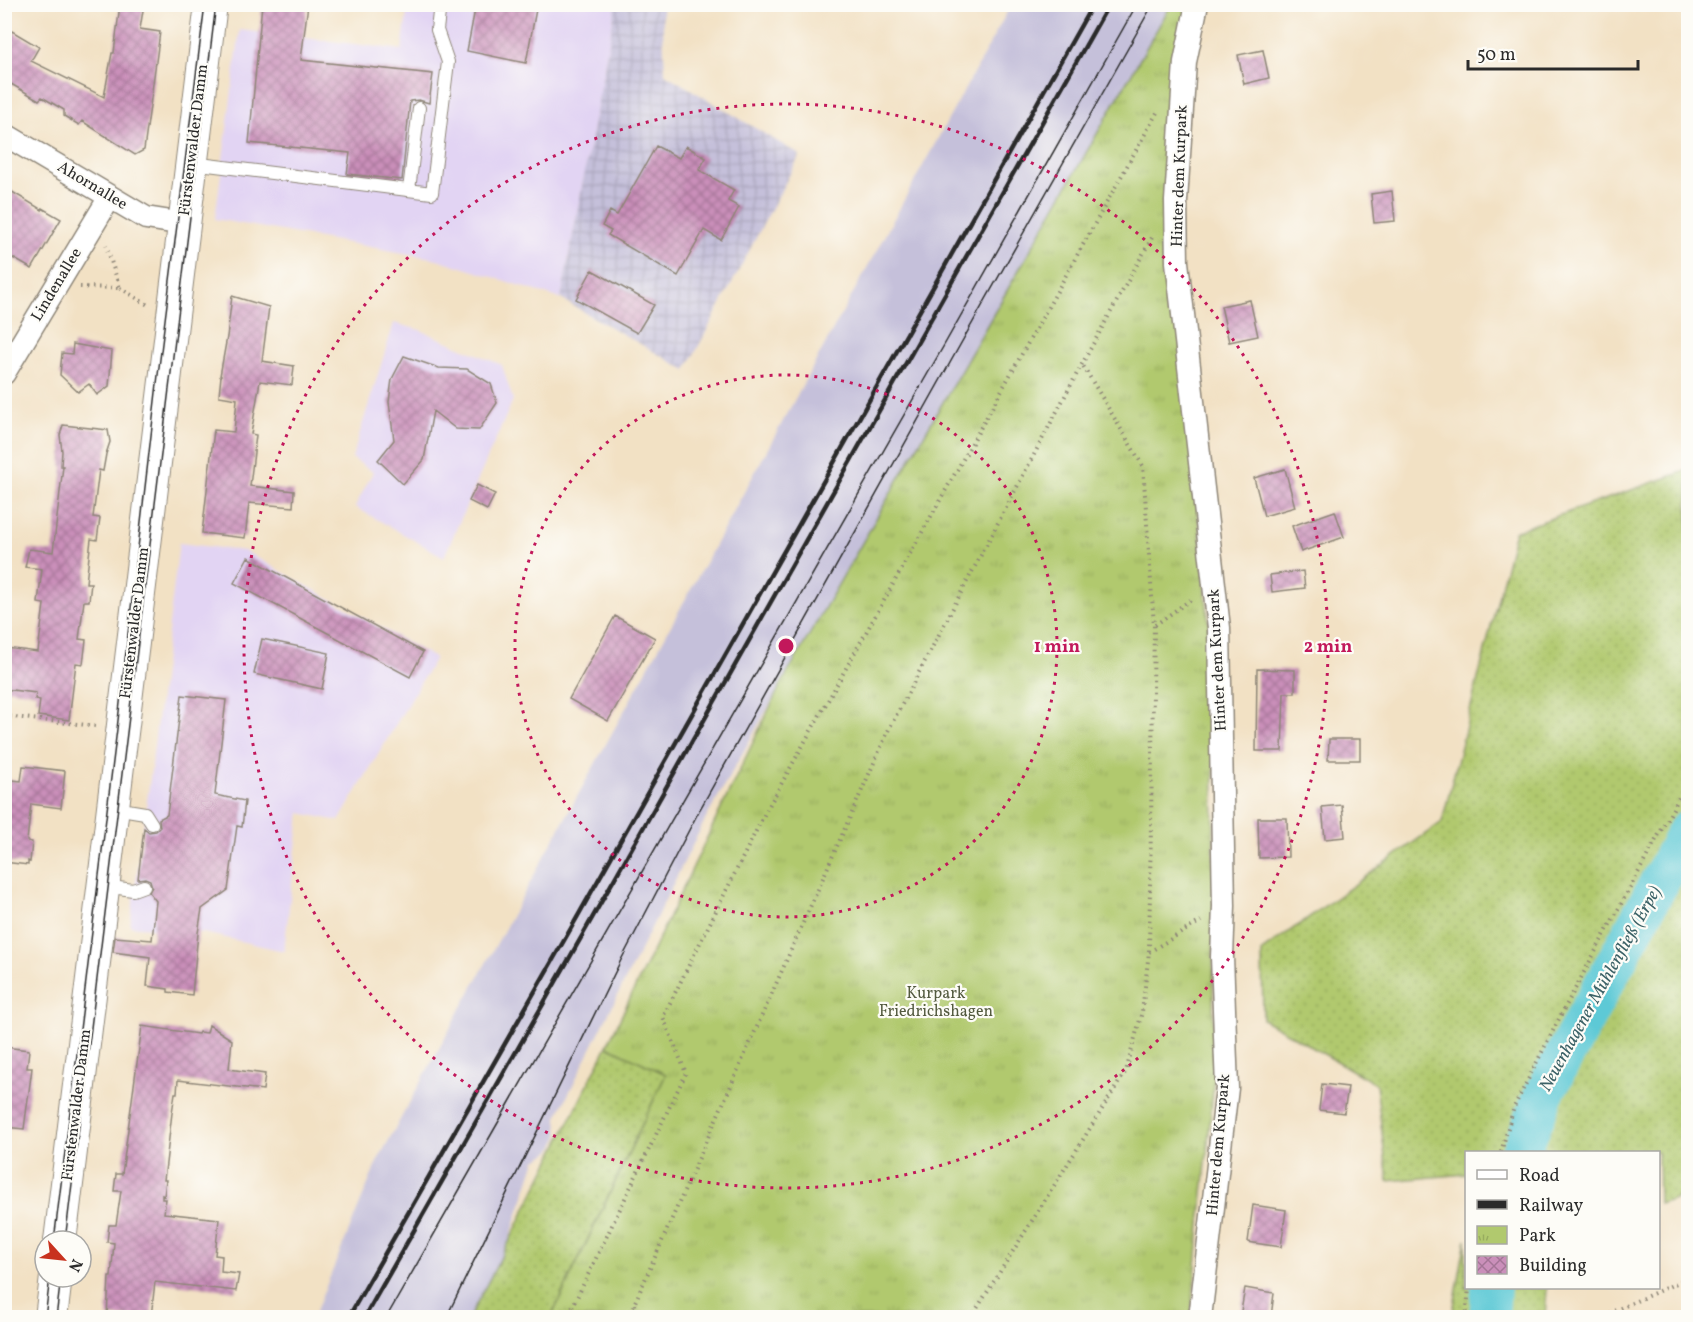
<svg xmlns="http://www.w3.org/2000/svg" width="1693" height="1322" viewBox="0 0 1693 1322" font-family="Vollkorn,serif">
<defs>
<pattern id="industrial-grid" width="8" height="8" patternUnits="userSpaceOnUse" patternTransform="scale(1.5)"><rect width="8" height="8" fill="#c5c0da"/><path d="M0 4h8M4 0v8" fill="none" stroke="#a9a5bb"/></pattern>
<pattern id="grass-dots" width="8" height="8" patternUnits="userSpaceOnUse" patternTransform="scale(1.5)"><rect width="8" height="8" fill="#b1c96e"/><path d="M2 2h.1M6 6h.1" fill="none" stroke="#98ad5f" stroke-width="1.8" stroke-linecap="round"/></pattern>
<pattern id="park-tufts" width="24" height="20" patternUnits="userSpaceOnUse" patternTransform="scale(1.5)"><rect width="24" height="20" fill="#b1c96e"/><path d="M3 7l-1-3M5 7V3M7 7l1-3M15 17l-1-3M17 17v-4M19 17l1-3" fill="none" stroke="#98ad5f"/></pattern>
<pattern id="building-cross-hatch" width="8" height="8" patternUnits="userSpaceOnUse" patternTransform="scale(1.5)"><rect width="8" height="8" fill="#ca8fba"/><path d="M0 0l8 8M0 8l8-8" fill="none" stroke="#a47597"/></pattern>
</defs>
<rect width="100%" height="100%" fill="#fdfcf7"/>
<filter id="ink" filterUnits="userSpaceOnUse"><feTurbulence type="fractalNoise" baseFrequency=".0167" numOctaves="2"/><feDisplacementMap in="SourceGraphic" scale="12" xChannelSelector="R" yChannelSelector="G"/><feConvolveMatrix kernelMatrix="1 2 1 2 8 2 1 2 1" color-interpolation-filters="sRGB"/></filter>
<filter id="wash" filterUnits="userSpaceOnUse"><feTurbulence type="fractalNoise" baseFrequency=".008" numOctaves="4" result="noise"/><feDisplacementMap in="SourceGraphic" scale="24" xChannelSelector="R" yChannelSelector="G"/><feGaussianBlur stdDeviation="1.35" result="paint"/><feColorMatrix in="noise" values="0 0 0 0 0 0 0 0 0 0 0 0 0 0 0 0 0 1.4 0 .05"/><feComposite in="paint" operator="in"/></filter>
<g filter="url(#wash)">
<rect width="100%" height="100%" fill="#f2e1c4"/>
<path fill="#e2d4f3" d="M408,5H616L561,299L437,259L215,219L240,30L402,50Z
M394,323L420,330L502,365L513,400L444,557L355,507L373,472L352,458Z
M179,543L245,551L435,658L339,821L300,813L284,951L204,933L130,926L150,779Z"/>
<path fill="url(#industrial-grid)" d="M616,5H662L665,74L800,155L686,370L561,299Z"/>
<path fill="#c5c0da" d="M1011,5H1171L780,686L703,824L557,1117L559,1136L551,1151L536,1160L508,1244L469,1317L313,1318L378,1160Z"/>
<path fill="url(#grass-dots)" stroke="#6e7a4c" stroke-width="1.5" d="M1688,470V1195L1659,1204L1658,1152H1466V1174L1388,1181L1376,1084L1263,1019L1262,951L1442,822L1515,531Z
M607,1046L666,1074L551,1317L469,1318L508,1244Z
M1466,1239V1288H1547L1545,1317H1452Z"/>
<path fill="url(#park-tufts)" stroke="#6e7a4c" stroke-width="1.5" d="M1171,5H1187L1169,215L1214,678L1213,1091L1191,1317L551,1318L666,1074L607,1046L780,686Z"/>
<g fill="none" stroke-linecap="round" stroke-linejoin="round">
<path stroke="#5dc9d6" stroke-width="40" d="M1521,1152L1544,1093L1688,830
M1489,1318L1491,1288"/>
</g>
<g id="blocks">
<path fill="url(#building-cross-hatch)" d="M120,4H144L140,29L160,32L144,150L135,155L82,121L79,125L64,116V110L42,97L39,100L4,80V43L12,31L39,47L31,61L104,97L112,53H114Z
M262,4H308L301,60L433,74L429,103L419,100L410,101L402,180L347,174L350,153L249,143Z
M476,4H537L526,63L467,51Z
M1263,50L1269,78L1244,84L1238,55Z
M656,146L679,158L686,146L706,158L699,170L734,190L728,201L739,207L721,240L704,230L678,276L608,235L611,231L602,226L610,211L617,215Z
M4,187L42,210V208L61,219L32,269L4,253Z
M1392,191L1395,221L1374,223L1371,194Z
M592,270L654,305L637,333L576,299Z
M232,296L269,307L262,361L294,366L292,385L260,381L251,434L256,435L250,486L294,491L293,507L249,503L245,538L202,533L214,430L234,432L237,399L219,396L221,376H220L227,337Z
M1250,300L1258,336L1229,342L1221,306Z
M73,344L112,351L109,386L97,395L89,384L78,392L60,375L62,353L72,354Z
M404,356L439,368L467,369L491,384L497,403L479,430L456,429L433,411L424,460L403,484L378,460L394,440L389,402L392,379Z
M63,425L108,430L110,442L106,454L103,471L99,470L93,517L100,518L97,540L91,539L86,583H91L89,601H84L79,639L86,640L83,664L76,663L69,720L38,716L40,700L35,699L36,693L4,689L6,648L38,652L44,604L38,603L42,569L25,567L29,549L53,552L63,466H61L62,451L60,435Z
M1285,469L1295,507L1264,516L1254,478Z
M477,485L495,494L487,510L469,501Z
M1335,511L1344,537L1301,552L1292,526Z
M248,557L423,652L410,677L234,583Z
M1303,571L1305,588L1272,592L1270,575Z
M615,616L655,638L608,721L569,699Z
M262,639L329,653L322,689L254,674Z
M1257,669L1295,670V693H1284L1282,751H1256Z
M182,695L226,700L215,795L245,801L242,827L237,826L228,890L202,909L198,933L192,995L168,992V989L147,986L150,957L113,952L115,937L152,940L156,901L149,892L152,887L150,880L145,878L138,879L144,828L149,832L156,831L160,827L159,819L167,815Z
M1329,739H1360V760H1328Z
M23,766L65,771L61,808L31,804L27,841L32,842L30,862L28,861V865L4,862V779L21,781Z
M1342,805L1345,837L1325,839L1322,807Z
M1258,818H1287L1288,857L1259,858Z
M209,1025L232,1040L229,1069L265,1074L263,1090L178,1080L177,1093H175L172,1113L164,1180H166L164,1196L162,1195V1199H166L164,1213L219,1219L215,1255L222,1256L221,1272L239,1274L236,1291L155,1282L151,1317H107L109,1277H111L114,1243L107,1242L109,1225H116L121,1191H114L116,1174H122L142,1026L198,1034L199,1032L207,1033Z
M4,1047L29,1050L27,1068H32L24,1129L4,1127Z
M1322,1084L1348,1087L1344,1113L1319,1110Z
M1253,1205L1286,1210L1281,1247L1248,1242Z
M1245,1288L1274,1293L1271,1317H1240Z"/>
</g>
</g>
<g filter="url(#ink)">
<use href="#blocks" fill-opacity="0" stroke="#8e8678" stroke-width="1.5"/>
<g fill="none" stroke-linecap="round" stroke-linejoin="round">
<g stroke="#8e8678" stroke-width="14">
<path id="service" d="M192,163L432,193L448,62L437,30L440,4
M409,190L419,108
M115,808L145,813L152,824
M104,886L133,890L144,886"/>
</g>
<g stroke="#8e8678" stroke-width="25">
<path id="minor" d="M1197,4L1185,62L1176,201L1177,262L1219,628L1224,906L1222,957L1227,1088L1200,1318
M4,134L146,218L184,224
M4,373L110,197"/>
</g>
<g stroke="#8e8678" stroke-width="34">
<path id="secondary" d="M60,1241L211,4
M51,1318L56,1277"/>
</g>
<path stroke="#8e8678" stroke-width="4" stroke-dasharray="1.5 4.5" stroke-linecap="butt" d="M80,287L120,288L106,246
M120,288L148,305
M1155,625L1193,598
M4,716L96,726
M1149,952L1201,921
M1501,1152L1514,1107L1563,1011L1688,781
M635,1304L637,1318
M567,1318L686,1073L663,1017L765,813L1159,109
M628,1318L889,729L1082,364L1154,234
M971,1318L1126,1071L1142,1012L1149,952L1154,626L1143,466L1082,364
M1466,1318L1469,1288
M1598,1318L1688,1278"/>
<use href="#service" stroke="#fff" stroke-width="12"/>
<use href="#minor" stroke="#fff" stroke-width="22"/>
<use href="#secondary" stroke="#fff" stroke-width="32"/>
<path stroke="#2b2b2b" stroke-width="1.5" d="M54,1241L117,729L158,375L205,4
M65,1241L216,4
M45,1318L50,1277
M56,1318L61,1277
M386,1318L947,340L1137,4
M446,1318L621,960L699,811L960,345L1153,4"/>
<path stroke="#2b2b2b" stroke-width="4.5" d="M348,1318L570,930L1093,4
M364,1318L582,936L1109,4"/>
</g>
</g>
<g fill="none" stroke="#c2185b" stroke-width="3" stroke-dasharray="3 6">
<circle cx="786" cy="646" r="271"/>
<circle cx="786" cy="646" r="542"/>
</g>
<g text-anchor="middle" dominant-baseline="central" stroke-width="4.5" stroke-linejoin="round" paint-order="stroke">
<g font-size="16" fill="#2b2b2b" stroke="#fdfcf7">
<text transform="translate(194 140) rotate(-83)">Fürstenwalder Damm</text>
<text transform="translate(1180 176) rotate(-88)">Hinter dem Kurpark</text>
<text transform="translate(92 186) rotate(31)">Ahornallee</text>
<text transform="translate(57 285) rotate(-59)">Lindenallee</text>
<text transform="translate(135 623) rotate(-83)">Fürstenwalder Damm</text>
<text transform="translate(1218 660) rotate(-93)">Hinter dem Kurpark</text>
<text transform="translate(77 1105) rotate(-83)">Fürstenwalder Damm</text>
<text transform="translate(1219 1145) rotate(-85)">Hinter dem Kurpark</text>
</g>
<g font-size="16" fill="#535a3f" stroke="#fdfcf7">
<text x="936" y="994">Kurpark<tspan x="936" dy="18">Friedrichshagen</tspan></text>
</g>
<g font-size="18" font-style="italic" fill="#3c6267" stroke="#fdfcf7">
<text transform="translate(1601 989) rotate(-61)">Neuenhagener Mühlenfließ (Erpe)</text>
</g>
</g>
<circle cx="786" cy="646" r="9" fill="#c2185b" stroke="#fdfcf7" stroke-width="3"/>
<g font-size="18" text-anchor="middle" font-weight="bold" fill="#c2185b" stroke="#fdfcf7" stroke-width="4.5" stroke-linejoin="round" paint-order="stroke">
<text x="1057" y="652">1 min</text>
<text x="1328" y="652">2 min</text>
</g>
<rect width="1693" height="1322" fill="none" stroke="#fdfcf7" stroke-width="24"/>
<rect x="1465" y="1151" width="195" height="138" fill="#fdfcf7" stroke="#a9a8a5" stroke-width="1.5"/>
<rect x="1477" y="1170" width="30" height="9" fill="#ffffff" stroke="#a9a8a5" stroke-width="1.5"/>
<text x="1519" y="1181" font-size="18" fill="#2b2b2b">Road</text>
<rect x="1477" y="1200" width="30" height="9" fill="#2b2b2b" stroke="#a9a8a5" stroke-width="1.5"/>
<text x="1519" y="1211" font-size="18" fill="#2b2b2b">Railway</text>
<rect x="1477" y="1226" width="30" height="18" fill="url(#park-tufts)" stroke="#a9a8a5" stroke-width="1.5"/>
<text x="1519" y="1241" font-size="18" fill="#2b2b2b">Park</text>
<rect x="1477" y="1256" width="30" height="18" fill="url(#building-cross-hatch)" stroke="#a9a8a5" stroke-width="1.5"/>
<text x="1519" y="1271" font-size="18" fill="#2b2b2b">Building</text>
<g transform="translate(63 1259) rotate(117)"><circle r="28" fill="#fdfcf7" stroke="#a9a8a5" stroke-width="1.5"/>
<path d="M0-4.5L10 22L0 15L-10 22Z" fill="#c8321e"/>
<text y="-9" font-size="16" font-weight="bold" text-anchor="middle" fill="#2b2b2b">N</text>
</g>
<path d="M1468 60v9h170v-9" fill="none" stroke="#2b2b2b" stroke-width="3"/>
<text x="1477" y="60" font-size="18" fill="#2b2b2b" stroke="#fdfcf7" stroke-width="4.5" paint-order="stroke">50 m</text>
</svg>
